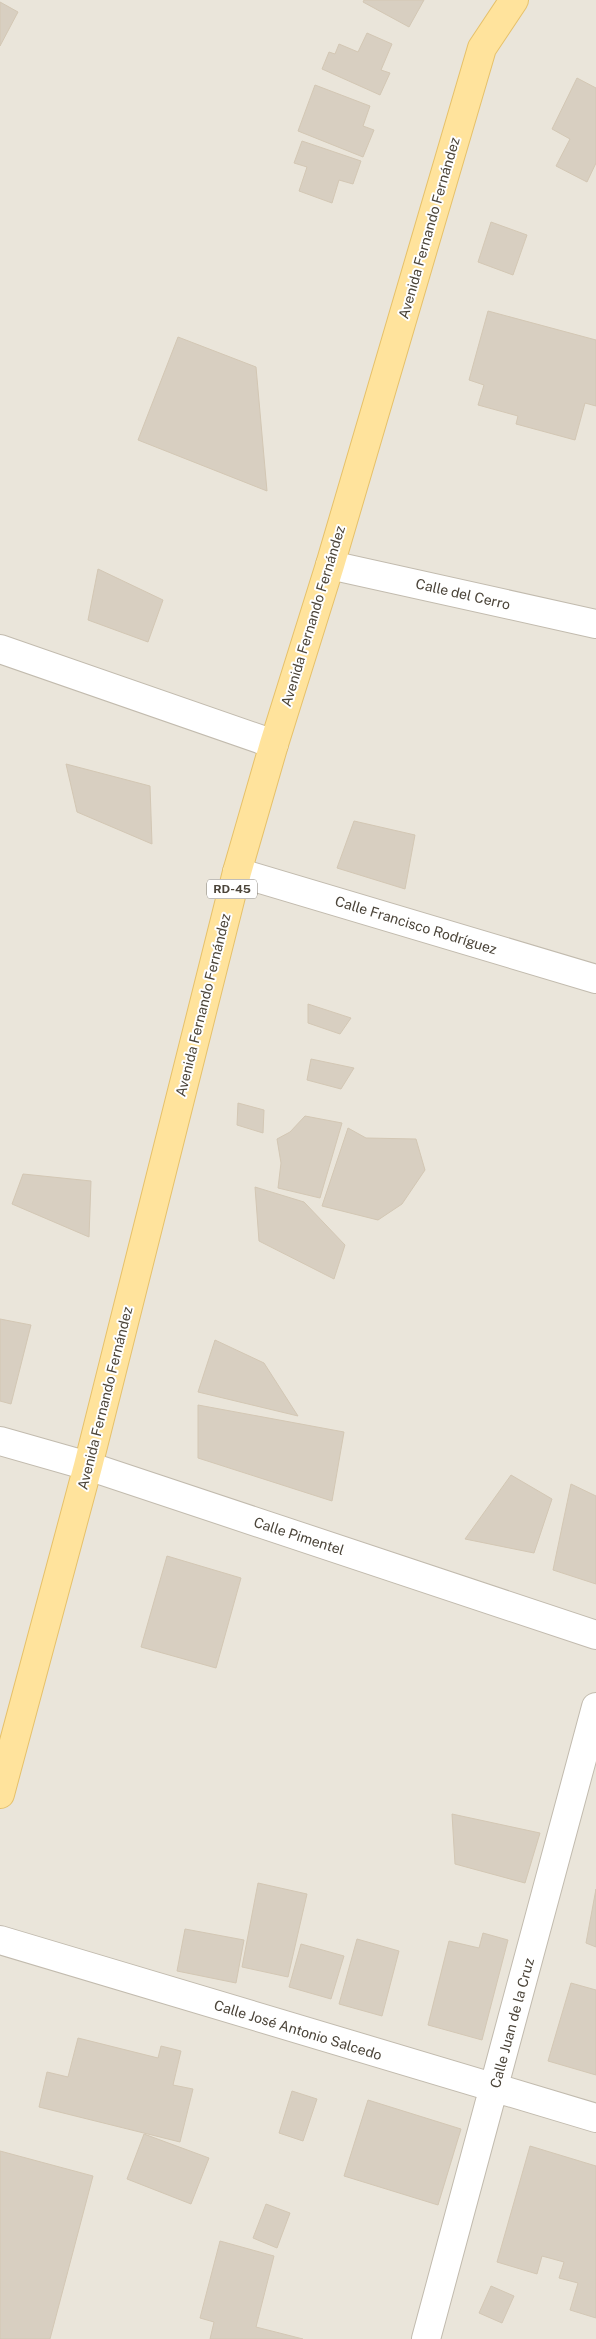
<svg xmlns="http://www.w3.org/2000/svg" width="596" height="2339" viewBox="0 0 596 2339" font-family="'Public Sans',sans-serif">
<rect width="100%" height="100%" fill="#f6f3ec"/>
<path fill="#eae5da" d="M0,0H596V2339H0Z"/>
<path fill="#d8cfc1" stroke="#d3c7b4" d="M364,0H424L409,27L363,2Z
M0,2L18,12L0,46Z
M367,33L392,44L381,70L390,73L380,95L322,69L329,52L335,54L339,44L358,52Z
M577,78L596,88V163L587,182L556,166L570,139L552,129Z
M315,85L370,106L363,126L374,130L363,157L298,131Z
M302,141L361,161L353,184L339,180L332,203L299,191L307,167L294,163Z
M491,222L527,235L513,275L478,262Z
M488,311L596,340V406L585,403L575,440L516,424L518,416L478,405L484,385L469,380Z
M178,337L256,367L267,491L138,440Z
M98,569L163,600L148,642L88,620Z
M66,764L150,786L152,844L77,812Z
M354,821L415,835L405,889L337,868Z
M308,1004L351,1018L340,1034L308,1023Z
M311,1059L354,1068L341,1089L307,1080Z
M238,1103L264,1110L263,1133L237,1125Z
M305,1116L342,1123L320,1198L278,1188L281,1163L277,1139L290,1132Z
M348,1128L366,1138L416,1139L425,1170L402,1204L378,1220L322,1206Z
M23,1174L91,1181L89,1237L12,1204Z
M255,1187L304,1202L345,1245L334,1279L259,1241Z
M0,1319L31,1325L11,1404L0,1401Z
M215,1340L264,1363L298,1416L198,1392Z
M198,1405L344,1432L332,1501L198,1458Z
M511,1475L552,1499L534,1553L465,1539Z
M571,1484L596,1496V1584L553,1570Z
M167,1556L241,1578L216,1668L141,1647Z
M452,1814L540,1833L525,1883L455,1864Z
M258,1883L307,1894L288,1977L242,1967Z
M596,1889V1947L586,1943Z
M185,1929L244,1940L236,1983L177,1971Z
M483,1933L508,1940L482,2040L428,2025L449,1941L479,1948Z
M357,1939L399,1951L382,2016L339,2004Z
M301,1944L344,1956L331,1999L289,1987Z
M571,1983L596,1990V2075L548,2061Z
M78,2038L158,2058L161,2046L181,2051L173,2085L193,2089L180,2142L39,2107L47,2072L68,2077Z
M292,2091L317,2099L303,2141L279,2133Z
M368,2100L461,2129L438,2205L344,2176Z
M144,2134L209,2158L191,2204L127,2179Z
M530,2146L596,2166V2318L570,2310L578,2283L559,2278L564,2262L542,2256L537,2274L497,2262Z
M0,2151L93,2176L50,2339H0Z
M266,2204L290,2213L277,2248L253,2238Z
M220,2241L274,2256L256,2327L303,2339H210L214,2322L200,2318Z
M491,2286L514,2296L502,2323L479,2313Z"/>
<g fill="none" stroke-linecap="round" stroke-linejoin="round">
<g stroke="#c2bbae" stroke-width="30">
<path id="minor" d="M330,565L596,624
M0,649L274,744
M237,872L596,979
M0,1441L88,1466L596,1635
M0,1940L596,2118
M426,2339L596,1707"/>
</g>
<g stroke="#e6c16a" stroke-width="30">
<path id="major" d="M0,1794L88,1466L237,872L274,744L330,565L482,48L514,0"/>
</g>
<use href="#minor" stroke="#fff" stroke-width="28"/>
<use href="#major" stroke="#ffe39c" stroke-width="28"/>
</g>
<g text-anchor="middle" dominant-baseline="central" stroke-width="4" stroke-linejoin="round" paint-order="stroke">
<rect fill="#fff" stroke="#817c74" stroke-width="1" x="207" y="879.5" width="50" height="19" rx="4"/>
<g font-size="12" font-weight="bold" fill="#4b4439">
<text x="232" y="889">RD-45</text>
</g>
<g font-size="14" fill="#4b4439" stroke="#fff">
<text transform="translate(429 228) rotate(-74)">Avenida Fernando Fernández</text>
<text transform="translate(463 594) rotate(13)">Calle del Cerro</text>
<text transform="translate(313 616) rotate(-73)">Avenida Fernando Fernández</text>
<text transform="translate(416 925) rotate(17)">Calle Francisco Rodríguez</text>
<text transform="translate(203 1005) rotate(-76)">Avenida Fernando Fernández</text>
<text transform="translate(105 1398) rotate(-76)">Avenida Fernando Fernández</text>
<text transform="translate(299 1536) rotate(18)">Calle Pimentel</text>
<text transform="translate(512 2023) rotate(-75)">Calle Juan de la Cruz</text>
<text transform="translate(298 2030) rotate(17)">Calle José Antonio Salcedo</text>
</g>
</g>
</svg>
